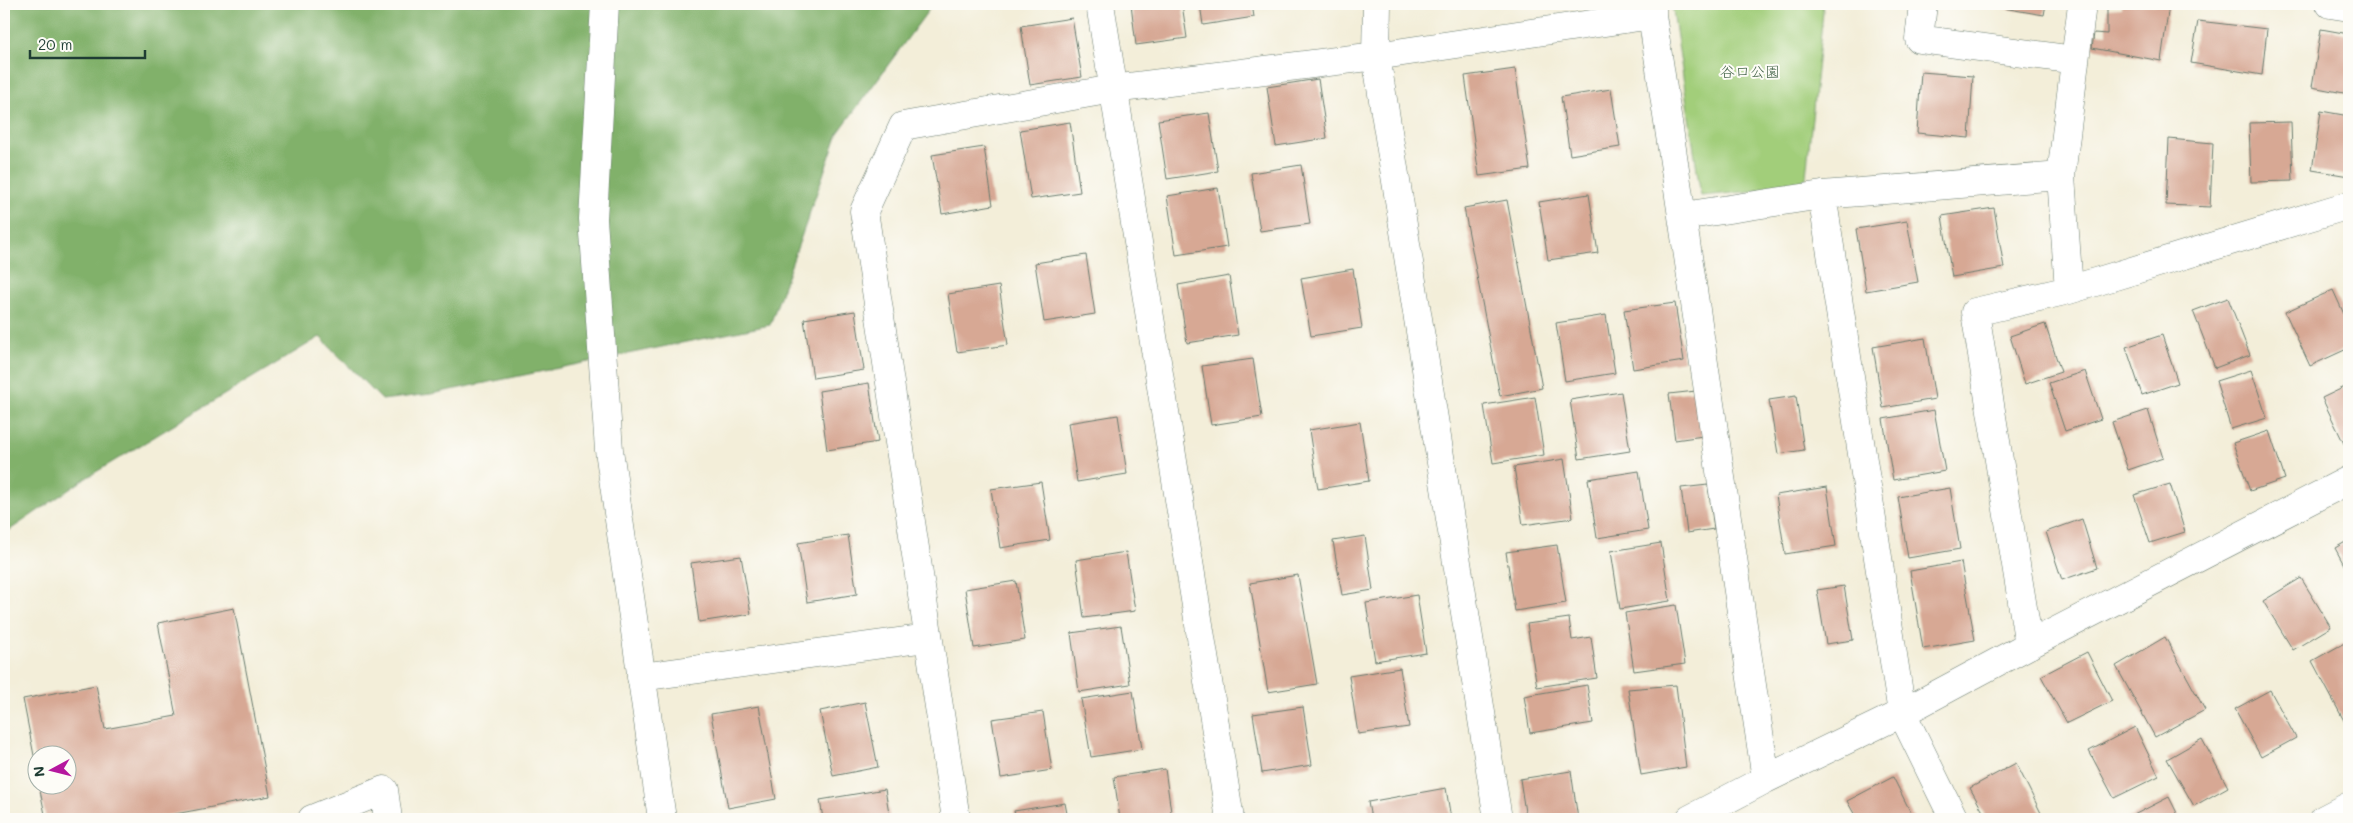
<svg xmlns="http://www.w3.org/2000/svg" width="2353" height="823" viewBox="0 0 2353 823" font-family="Mali,'Klee One',sans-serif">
<rect width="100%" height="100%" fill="#fdfcf7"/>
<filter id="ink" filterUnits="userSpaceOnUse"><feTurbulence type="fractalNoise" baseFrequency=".02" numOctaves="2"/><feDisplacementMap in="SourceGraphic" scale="10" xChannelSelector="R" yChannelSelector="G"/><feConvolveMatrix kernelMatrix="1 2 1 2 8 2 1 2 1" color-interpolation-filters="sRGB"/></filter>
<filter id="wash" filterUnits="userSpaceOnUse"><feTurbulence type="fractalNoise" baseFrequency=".0096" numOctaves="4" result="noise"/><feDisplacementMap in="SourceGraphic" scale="20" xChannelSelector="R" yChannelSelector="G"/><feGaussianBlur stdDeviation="1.12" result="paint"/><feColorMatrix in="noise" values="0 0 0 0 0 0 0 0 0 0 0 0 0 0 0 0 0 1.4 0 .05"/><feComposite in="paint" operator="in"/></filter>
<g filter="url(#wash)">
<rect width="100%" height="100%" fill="#f3eed9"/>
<path fill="#a2ce7a" stroke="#608657" d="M1672,4H1822L1823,12L1805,186L1701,196Z"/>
<path fill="#81b16a" stroke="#50774f" d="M4,4H933L838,133L770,325L431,394L382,400L320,337L86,478L4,534Z"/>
<g id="blocks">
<path fill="#d7a894" d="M1131,4H1182L1187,38L1136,45Z
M1200,4H1252L1254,17L1203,25Z
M2004,4H2046L2044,15L2003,8Z
M2121,4L2169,5L2161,61L2092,48L2094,33L2107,34V9L2121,8Z
M1072,18L1082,77L1030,85L1021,26Z
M2198,21L2267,29L2262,75L2191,63Z
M2321,29L2349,34V94L2312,87Z
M1515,69L1530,169L1479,176L1465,76Z
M1921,72L1973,76L1969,138L1917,133Z
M1318,79L1327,138L1276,146L1267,87Z
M1611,89L1620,147L1570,155L1561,97Z
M2321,111L2349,116V176L2312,170Z
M1209,113L1218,171L1167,179L1158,120Z
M1070,122L1080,192L1031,199L1020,130Z
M2291,122L2293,181L2251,182L2249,123Z
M2169,139L2213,143L2210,207L2166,205Z
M984,147L993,205L942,214L932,155Z
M1301,165L1310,224L1260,231L1251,173Z
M1218,188L1227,247L1176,255L1167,196Z
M1589,194L1598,253L1548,260L1539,202Z
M1507,200L1542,388L1500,396L1464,208Z
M1994,208L2004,268L1952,277L1942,216Z
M1907,221L1918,282L1866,291L1856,229Z
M1086,255L1095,314L1044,322L1035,263Z
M1353,269L1362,328L1311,336L1301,278Z
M1229,276L1238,335L1187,343L1178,285Z
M999,286L1008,345L957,352L948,294Z
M2333,290L2349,325V348L2310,366L2285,312Z
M2228,298L2250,355L2215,368L2193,311Z
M1675,303L1684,361L1633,369L1624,310Z
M855,311L864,370L813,378L804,319Z
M1606,315L1615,373L1565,381L1556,323Z
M2045,324L2061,372L2025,384L2010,336Z
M2162,335L2178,383L2142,395L2126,347Z
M1925,338L1935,399L1883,408L1873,347Z
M1253,359L1262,417L1211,425L1202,366Z
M2251,370L2267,418L2231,429L2216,381Z
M2085,371L2101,419L2065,431L2049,383Z
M869,383L878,442L827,450L819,391Z
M2349,385V451L2348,452L2322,398Z
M1696,391L1703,436L1675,440L1669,394Z
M1621,392L1630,451L1579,459L1570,400Z
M1796,396L1804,450L1778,454L1769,400Z
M1535,397L1544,455L1493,463L1484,405Z
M1934,410L1945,471L1893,480L1883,419Z
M2148,410L2163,458L2128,470L2112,422Z
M1118,415L1127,474L1077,482L1068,423Z
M1360,422L1369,481L1318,489L1309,430Z
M2269,431L2285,479L2250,491L2233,443Z
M1564,459L1573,518L1523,525L1514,467Z
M1639,471L1648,530L1597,538L1588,479Z
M1041,482L1050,540L1000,548L991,489Z
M2170,484L2185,532L2150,543L2134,495Z
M1708,485L1714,529L1687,533L1681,488Z
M1827,487L1836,546L1785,554L1776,495Z
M1950,488L1960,549L1908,558L1898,497Z
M2082,519L2097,568L2062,580L2046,532Z
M848,535L857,594L807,602L798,543Z
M1365,536L1373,590L1342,595L1333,541Z
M2349,540V574L2335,548Z
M1661,543L1670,601L1620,609L1611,551Z
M1557,545L1566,603L1515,611L1506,552Z
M1126,552L1135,611L1084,618L1076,560Z
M741,556L751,614L699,622L691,563Z
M1961,562L1975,640L1923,649L1910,571Z
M1298,575L1317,684L1268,692L1250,583Z
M2301,578L2331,627L2293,650L2263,601Z
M1016,581L1025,640L974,648L965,589Z
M1844,586L1853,640L1826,644L1817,590Z
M1417,595L1426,653L1375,661L1366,603Z
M1676,605L1685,664L1634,671L1625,613Z
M234,608L270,796L149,819H46L39,786H68V756H38L37,771L23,699L96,685L105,729L176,716L158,623Z
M1569,618L1572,640L1591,637L1597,678L1537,687L1527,624Z
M1121,626L1130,684L1079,692L1071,633Z
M2165,637L2205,710L2155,737L2116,666Z
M2348,641L2349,643V730L2312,661Z
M2087,652L2112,701L2067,723L2041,676Z
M1400,668L1409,727L1358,734L1349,676Z
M1587,685L1593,723L1530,733L1524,696Z
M1676,685L1686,767L1641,775L1628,689Z
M2270,690L2296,738L2261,757L2235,709Z
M1133,691L1142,749L1091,757L1081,699Z
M865,702L878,767L833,776L820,711Z
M759,706L776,799L728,808L711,714Z
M1303,707L1312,765L1262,773L1253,714Z
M1043,712L1052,770L1001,778L992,719Z
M2135,727L2159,776L2114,798L2089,751Z
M2202,739L2228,787L2194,806L2167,759Z
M2016,763L2041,813L2028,819H1987L1970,788Z
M1165,769L1172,819H1120L1114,777Z
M1571,771L1578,819H1526L1520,779Z
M1893,777L1914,819H1857L1847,801Z
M1446,788L1451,819H1371L1368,802Z
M885,789L890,819H823L820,800Z
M2169,797L2180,819H2126Z
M1065,803L1068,819H1016L1014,811Z"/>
</g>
</g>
<g filter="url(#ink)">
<use href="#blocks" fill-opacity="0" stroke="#697b6e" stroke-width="1"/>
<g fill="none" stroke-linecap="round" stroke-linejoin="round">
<g stroke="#697b6e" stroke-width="29">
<path id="minor" d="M1100,4L1230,819
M1377,4L1376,56L1498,819
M1652,4V15L1766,779
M1923,4L1919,39L2075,60
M2330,4L2349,7
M1822,195L1902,713L1954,819
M1683,216L1822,195L2061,176
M2069,290L2061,176L2082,4
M2029,645L1975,312L2069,290L2349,205
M641,677L927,638
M312,819L384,790L388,819
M956,819L864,211L903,126L1113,89L1376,56L1652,15
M1690,819L1766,779L1902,713L2029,645L2349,480"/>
</g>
<g stroke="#697b6e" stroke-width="29">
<path id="tertiary" d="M605,4L593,219L609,450L662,819
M2324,819L2349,806"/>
</g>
<use href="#minor" stroke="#fff" stroke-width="28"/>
<use href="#tertiary" stroke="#fff" stroke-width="28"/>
</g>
</g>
<g text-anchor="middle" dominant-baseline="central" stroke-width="4" stroke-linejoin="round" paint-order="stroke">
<g font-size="15" fill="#406146" stroke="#fdfcf7">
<text x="1750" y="71">谷口公園</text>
</g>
</g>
<rect width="2353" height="823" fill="none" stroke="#fdfcf7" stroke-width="20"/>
<g transform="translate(52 770) rotate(263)"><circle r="24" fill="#fdfcf7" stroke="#a4b0a9"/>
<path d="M0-4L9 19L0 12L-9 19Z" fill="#b5179e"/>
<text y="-8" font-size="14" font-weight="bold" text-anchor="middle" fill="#1f3d34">N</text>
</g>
<path d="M30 50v8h115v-8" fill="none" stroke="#1f3d34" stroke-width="2.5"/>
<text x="38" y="50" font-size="15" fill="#1f3d34" stroke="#fdfcf7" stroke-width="4" paint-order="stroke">20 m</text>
</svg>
